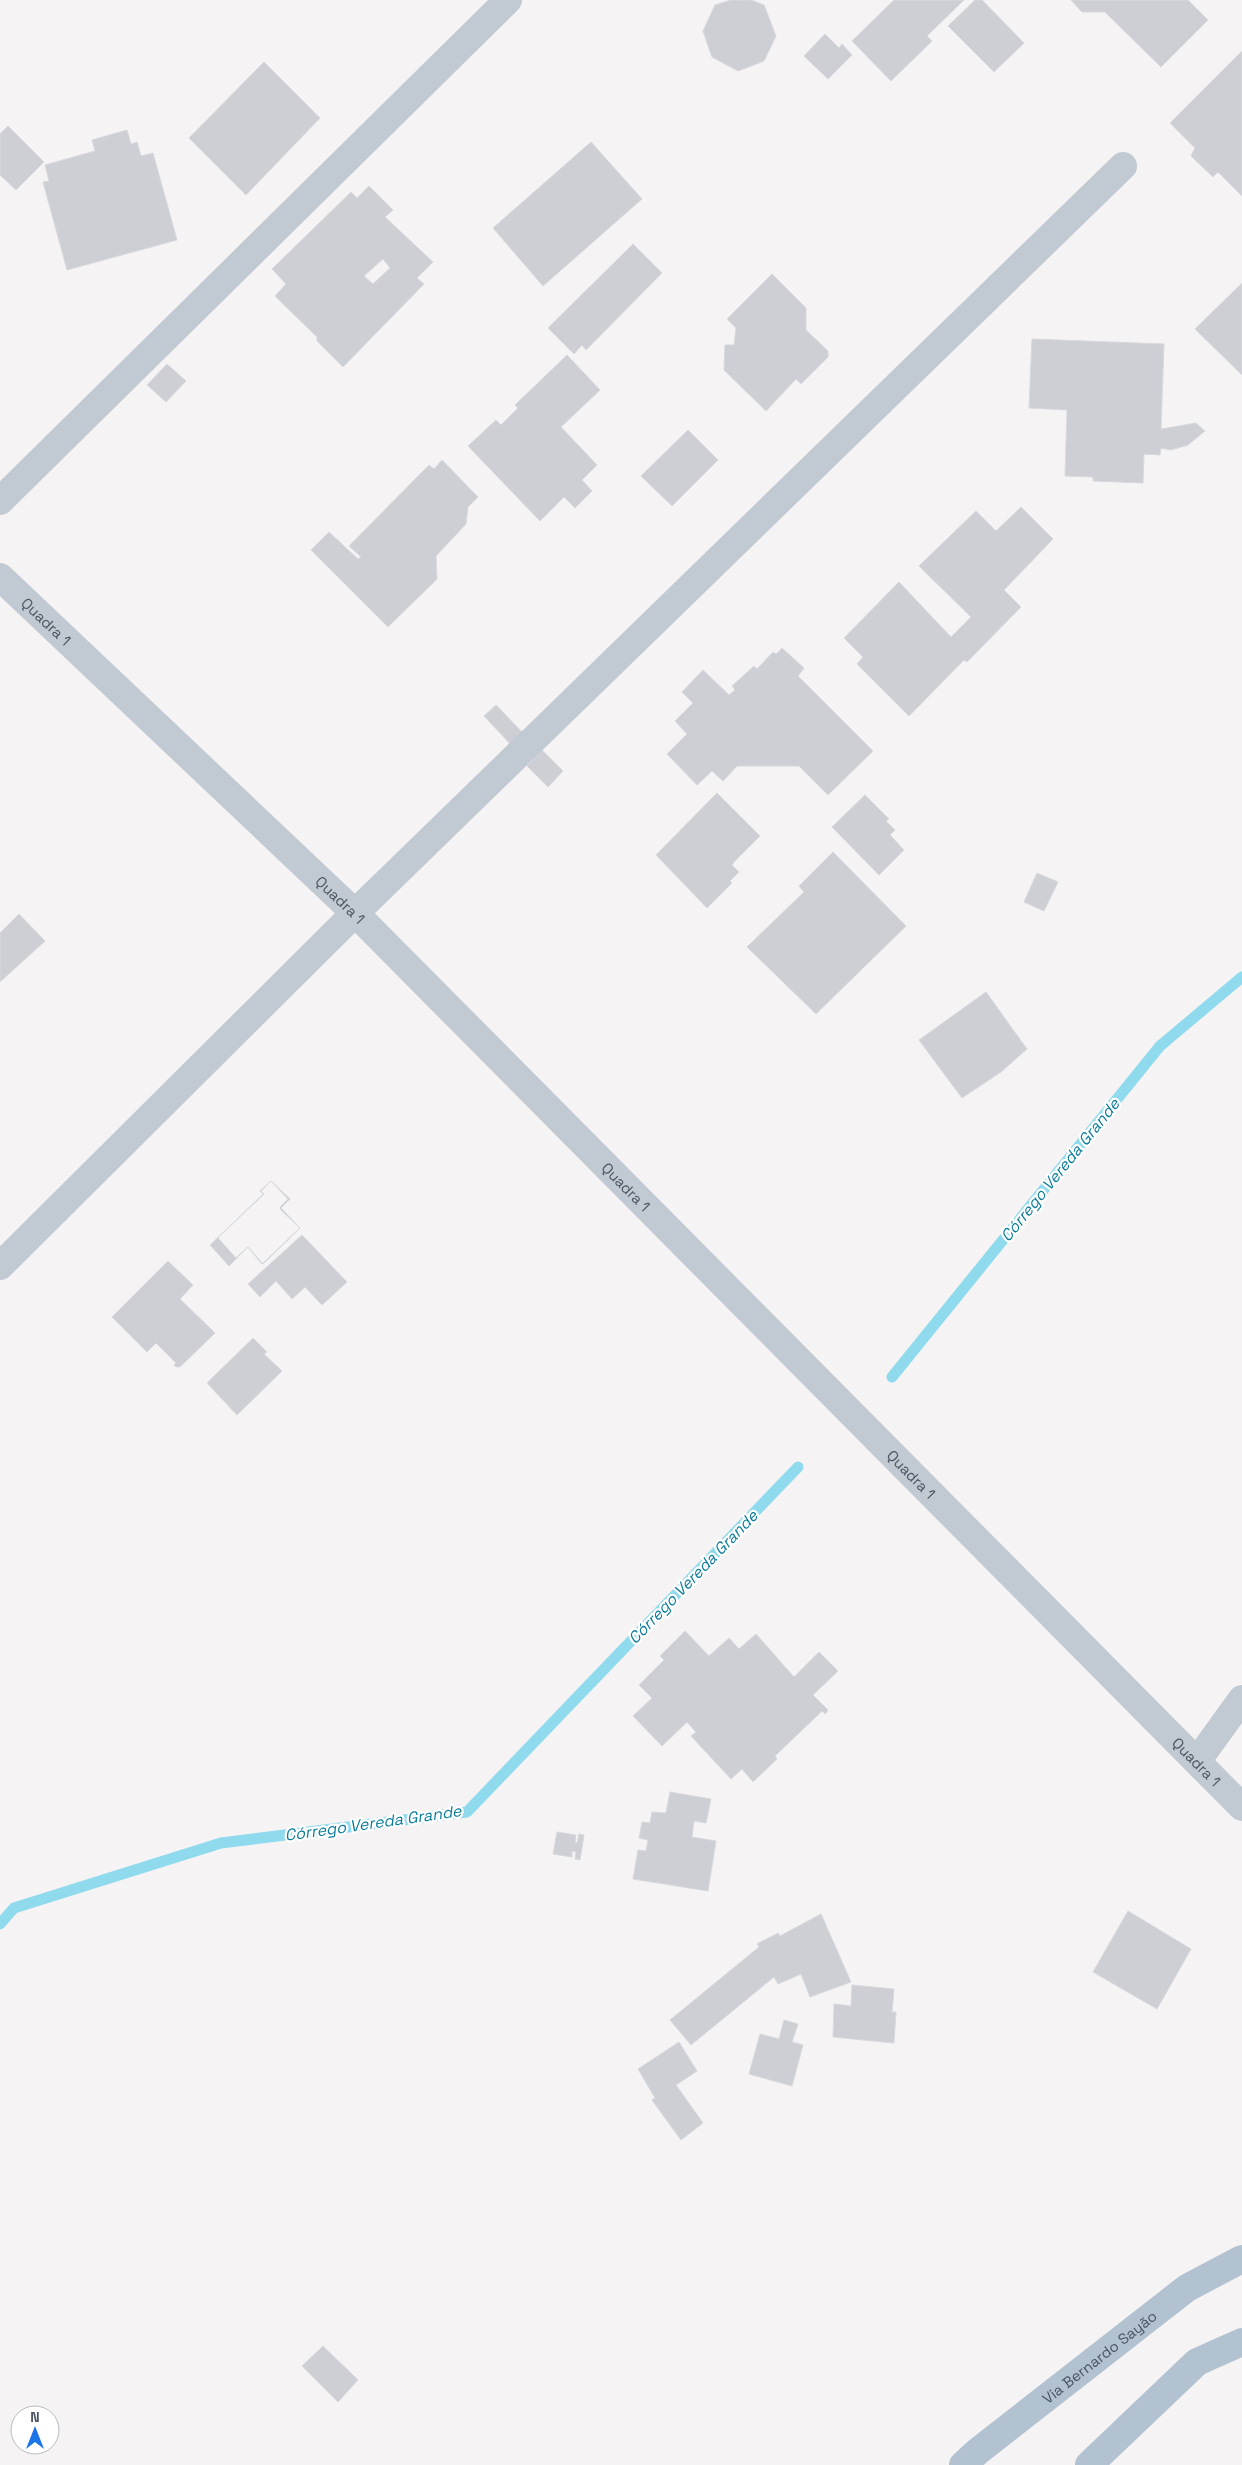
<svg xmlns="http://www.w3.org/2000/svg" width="1242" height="2465" viewBox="0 0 1242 2465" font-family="'Space Grotesk',sans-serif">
<rect width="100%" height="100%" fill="#f5f3f3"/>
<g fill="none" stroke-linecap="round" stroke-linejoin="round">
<path stroke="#90daee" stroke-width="11" d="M892,1377L1160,1046L1242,977
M0,1924L14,1908L221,1843L467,1812L798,1467"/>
</g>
<path fill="#cdcfd5" stroke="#d7d9de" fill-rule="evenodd" d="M731,0H751L764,5L776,36L764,61L738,71L712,57L703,31L715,5Z
M894,0H964L927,36L932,41L891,81L852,41Z
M975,0H982L1024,43L994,72L948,26Z
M1071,0H1188L1208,20L1161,67L1105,12H1082Z
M825,34L839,48L842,44L852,55L828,79L804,56Z
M1242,51V196L1218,172L1213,177L1191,156L1195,148L1170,123Z
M264,62L320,118L246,195L189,138Z
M8,126L44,162L16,190L0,175V134Z
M127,130L131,144L137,142L141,156L153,153L177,240L67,270L43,182L49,181L45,165L95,151L92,140Z
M591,142L642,199L543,286L493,228Z
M369,186L393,210L385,217L433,262L417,278L424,284L343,367L317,341V337L275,296L286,284L272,269L351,192L357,198ZM383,259L390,268L373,284L364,276Z
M633,244L662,273L586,350L582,345L574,354L548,328Z
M772,274L806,308V330L828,351V357L801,384L796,379L766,411L724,370L725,345H734L736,328L727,319Z
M1242,283V375L1195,329Z
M1032,339L1164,344L1161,429L1196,423L1205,431L1188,445L1171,450L1161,448L1160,455L1144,454L1143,483L1093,481V477L1065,476L1067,410L1029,408Z
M567,355L600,390L561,427L597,465L582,480L592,491L575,508L564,497L540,521L468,446L496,420L501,425L518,408L515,405Z
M167,364L186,381L166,402L147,385Z
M688,430L718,460L672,506L641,476Z
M442,460L478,497L468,507L466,524L436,556L437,579L388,627L311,550L329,532L358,559L361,557L349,546L429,465L434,469Z
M1021,507L1053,539L1004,590L1021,607L967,662L964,660L909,716L857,664L863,657L844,638L899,582L951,637L971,617L919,566L976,511L996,531Z
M782,648L804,668L798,676L873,751L828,795L799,766H737L723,781L712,771L697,785L667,754L687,734L675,721L693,703L682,692L703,670L729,695L735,690L732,686L754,666L757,669L773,652L776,654Z
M496,705L526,736L514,748L484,716Z
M542,750L563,771L548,787L527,766Z
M717,793L760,836L734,862L732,865L739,872L730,881L732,883L707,908L656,855Z
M865,795L889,819L886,821L895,830L890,835L904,850L879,875L832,827Z
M833,852L906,926L816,1014L747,947L804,892L799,886Z
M1037,873L1058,882L1044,911L1024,902Z
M19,914L45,941L0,982V933Z
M986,992L1027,1049L1001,1072L962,1098L919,1040Z
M271,1181L290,1199L280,1209L300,1228L263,1264L248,1247L229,1266L210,1245L264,1194L260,1191Z
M271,1181L288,1199L280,1207L300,1228L262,1264L248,1247L236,1258L218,1238L263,1194L261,1191Z
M302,1235L347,1282L322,1305L305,1287L292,1299L276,1281L260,1297L248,1284Z
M168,1261L193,1285L180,1299L215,1333L180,1367H176L174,1365L176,1363L156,1343L147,1352L112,1317Z
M253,1338L267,1352L264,1354L282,1371L237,1415L207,1383Z
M685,1631L709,1656L729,1638L739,1649L756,1634L794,1677L819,1652L838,1671L813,1695L828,1710L825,1714L822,1711L775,1756L777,1759L753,1782L742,1769L731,1779L691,1736L696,1732L687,1722L662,1746L633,1716L652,1698L639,1685L664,1660L660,1656Z
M670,1792L711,1799L706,1823L694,1821L692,1837L716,1841L708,1891L633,1879L638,1850L646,1851L648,1840L639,1838L642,1822L650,1823L652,1812L666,1813Z
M557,1832L576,1835L575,1842L577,1843L579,1834L584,1835L580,1860L575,1859L576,1852L572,1851V1857L553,1854Z
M1128,1911L1191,1949L1157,2009L1093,1972Z
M821,1914L851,1982L810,1997L801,1974L778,1984L774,1977L691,2045L670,2020L759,1947L757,1944L778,1933L780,1936Z
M852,1985L894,1989L892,2012H896L894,2043L833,2037L834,2004L851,2006Z
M784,2020L798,2024L792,2042L803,2045L792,2086L749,2074L760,2034L779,2039Z
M679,2042L697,2071L676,2085L703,2123L681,2140L652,2100L655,2098L638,2069Z
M323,2346L358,2380L338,2402L302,2366Z"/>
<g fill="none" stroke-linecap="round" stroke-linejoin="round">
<g stroke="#c1cad2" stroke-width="28">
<path d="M0,501L508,0"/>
<path id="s1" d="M0,577L355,913L1242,1807"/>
<path d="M0,1266L355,913L1123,166"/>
<path d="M1198,1760L1242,1699"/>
</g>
<g stroke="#b3c2d1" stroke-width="28">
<path id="s2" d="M963,2465L977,2452L1187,2288L1242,2259"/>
<path d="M1089,2465L1197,2362L1242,2342"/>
</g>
</g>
<g text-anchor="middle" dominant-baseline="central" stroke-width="4.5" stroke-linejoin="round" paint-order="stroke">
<g font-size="15" fill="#4a5661" stroke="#fff">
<text stroke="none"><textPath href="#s1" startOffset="64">Quadra 1</textPath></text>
<text stroke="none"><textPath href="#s1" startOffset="469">Quadra 1</textPath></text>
<text stroke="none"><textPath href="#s1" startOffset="874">Quadra 1</textPath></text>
<text stroke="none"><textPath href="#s1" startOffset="1279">Quadra 1</textPath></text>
<text stroke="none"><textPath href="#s1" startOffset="1684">Quadra 1</textPath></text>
<text stroke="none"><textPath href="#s2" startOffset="174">Via Bernardo Sayão</textPath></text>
</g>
<g font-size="16" font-style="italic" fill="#0c7c9b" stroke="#fff">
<text transform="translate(1060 1170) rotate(-51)">Córrego Vereda Grande</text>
<text transform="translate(693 1577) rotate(-46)">Córrego Vereda Grande</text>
<text transform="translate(373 1823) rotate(-8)">Córrego Vereda Grande</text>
</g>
</g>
<g transform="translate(35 2430)"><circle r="24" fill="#ffffff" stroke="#b7bbc0"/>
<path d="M0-4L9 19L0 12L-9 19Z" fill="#1a73e8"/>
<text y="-8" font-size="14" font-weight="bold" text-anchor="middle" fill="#4a5661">N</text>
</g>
</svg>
